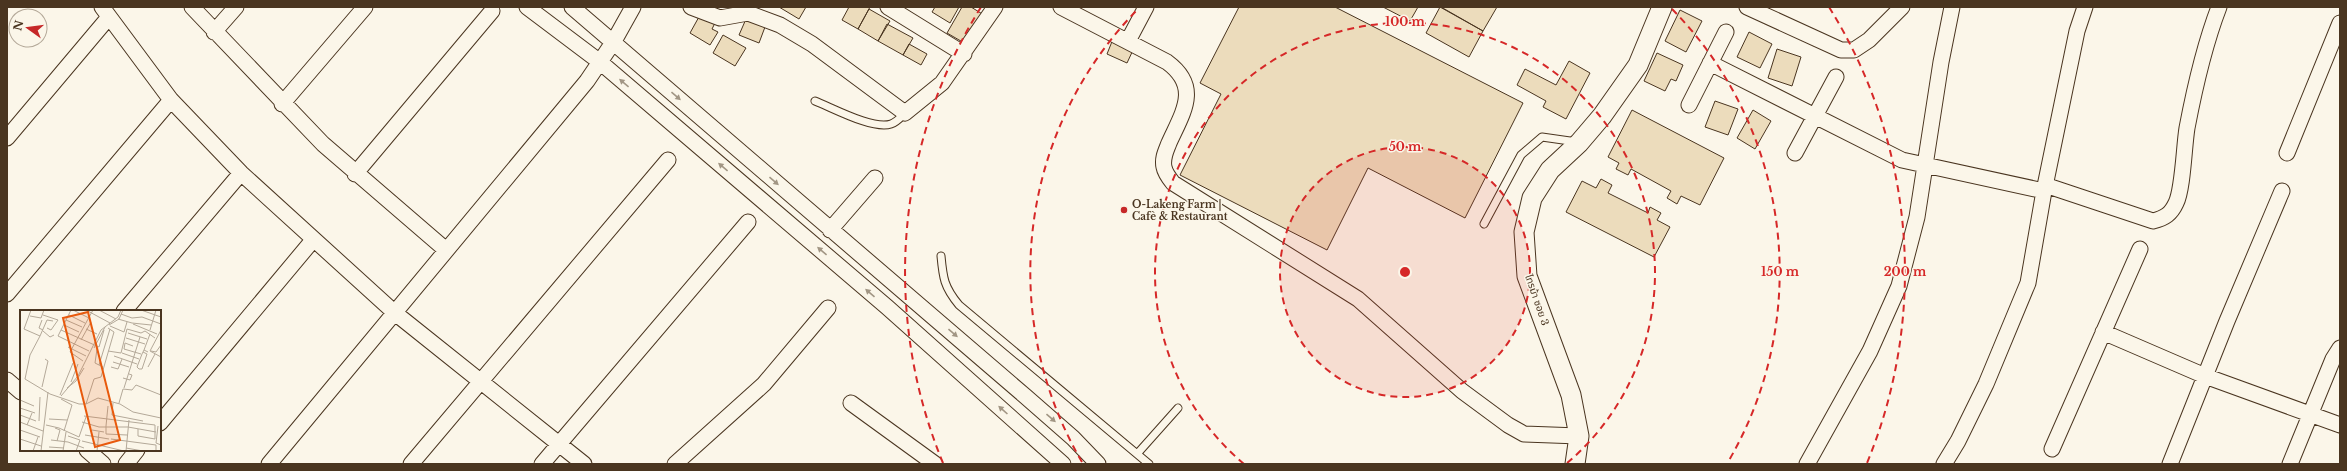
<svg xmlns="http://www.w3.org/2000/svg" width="2347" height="471" viewBox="0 0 2347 471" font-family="'Libre Baskerville','Noto Sans Thai',serif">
<rect width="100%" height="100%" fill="#fbf6e9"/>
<path fill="#ecdcbc" stroke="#4a3520" d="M779,7H806L799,19Z
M849,7H870L858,29L842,20Z
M935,7H959L950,23L932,12Z
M962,7H971L984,15L966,44L947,33Z
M1239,7H1335L1523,103L1465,218L1368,168L1327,250L1180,175L1221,94L1200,83Z
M1383,7H1418L1410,21Z
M1440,7L1483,31L1469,57L1426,33Z
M1441,7H1497L1483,31Z
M869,9L890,21L878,41L858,29Z
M1680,10L1702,21L1686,52L1665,41Z
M700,15L715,23L712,29L718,32L710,45L690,33Z
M746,19L765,27L759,43L739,35Z
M887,24L913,38L903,55L878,41Z
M1749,32L1772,44L1760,68L1737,57Z
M723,35L746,48L735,66L713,53Z
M1113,39L1134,48L1127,63L1107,54Z
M909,44L927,54L921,65L903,55Z
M1777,49L1801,57L1792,86L1768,78Z
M1657,53L1683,65L1676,81L1671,79L1665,91L1644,81Z
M1569,61L1590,73L1566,119L1543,107L1546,101L1517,85L1525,69L1556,85Z
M1715,101L1738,109L1728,135L1705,127Z
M1632,110L1724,158L1700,205L1681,196L1677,204L1667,198L1671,191L1631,169L1628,175L1616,169L1619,163L1608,157Z
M1753,110L1771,121L1755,149L1737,138Z
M1601,179L1612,185L1608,193L1648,213L1650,207L1661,213L1657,220L1670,227L1654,257L1566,212L1582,181L1596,188Z"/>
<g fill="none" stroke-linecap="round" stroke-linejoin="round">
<g stroke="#4a3520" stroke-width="9">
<path id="service" d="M815,101C833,108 873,130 891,124C897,122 901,117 905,113
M1484,224L1521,155L1542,137L1577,142
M941,256C943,278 944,287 959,305L1149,464
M1137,454L1178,408"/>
</g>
<g stroke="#4a3520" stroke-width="17">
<path id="minor" d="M102,7L171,100L241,173L395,313L584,464
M192,7L323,144L446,250
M527,7L600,62L887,307L1063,464
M572,7L1025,396L1073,438L1098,464
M691,7L720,18L748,13L780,25L812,44L905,113L942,83L995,7
M888,7L964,54
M1061,7L1167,62C1201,87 1183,112 1169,143C1166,151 1162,158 1164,167C1165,173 1169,178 1173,183L1358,299L1462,391L1508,425L1524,434L1579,436
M1747,7L1841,50H1854L1869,40L1902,7
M214,32L236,7
M1128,41L1146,7
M1710,63L1902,160L2044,191
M282,104L365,7
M1689,105L1726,32
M7,138L109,17
M1795,153L1836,77
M2287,153L2340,23
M355,174L492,11
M2045,185L2153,221C2165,218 2171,214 2176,203C2183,189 2184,146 2187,128C2195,86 2204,46 2219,7
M830,230L875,178
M7,294L171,100
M124,311L241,173
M2103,332L2205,376L2340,425
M7,380L21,392
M851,403L935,464
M160,423L313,240
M2052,449L2140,249
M87,450L103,464
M126,464L137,450
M269,464L587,81L614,41L633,7
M411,464L668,160
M542,464L748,222
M675,464L764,384L828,308
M1807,464L1870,351L1899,286L1917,217L1941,62L1952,7
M1944,464L1958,441L1986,384L2028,283L2044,191L2077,31L2085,7
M2170,464L2227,321L2282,191
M2290,464L2333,359L2340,348"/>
</g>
<g stroke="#4a3520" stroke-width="21">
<path id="tertiary" d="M1575,464L1579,436L1571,395L1527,276L1524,232L1532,198L1550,170L1579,143L1602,116L1638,65L1662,7"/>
</g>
<use href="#service" stroke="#fbf6e9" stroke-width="7"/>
<use href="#minor" stroke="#fbf6e9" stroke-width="15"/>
<use href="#tertiary" stroke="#fbf6e9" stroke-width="19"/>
</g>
<defs><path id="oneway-solid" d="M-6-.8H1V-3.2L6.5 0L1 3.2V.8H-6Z"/></defs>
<g fill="#a29684">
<use href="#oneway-solid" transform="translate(624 83) rotate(-140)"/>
<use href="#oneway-solid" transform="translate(676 96) rotate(41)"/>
<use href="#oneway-solid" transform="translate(723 167) rotate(-140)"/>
<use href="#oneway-solid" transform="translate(774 181) rotate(41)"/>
<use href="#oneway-solid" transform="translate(822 251) rotate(-140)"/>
<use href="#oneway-solid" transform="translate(870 293) rotate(-139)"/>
<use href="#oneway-solid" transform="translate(953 333) rotate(41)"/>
<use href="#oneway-solid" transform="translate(1003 410) rotate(-138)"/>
<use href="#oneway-solid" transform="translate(1051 418) rotate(41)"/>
</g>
<circle cx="1405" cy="272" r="125" fill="#d62828" fill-opacity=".12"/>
<g fill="none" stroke="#d62828" stroke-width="2" stroke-dasharray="7 5">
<circle cx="1405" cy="272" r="125"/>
<path d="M1244 464A250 250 0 1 1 1566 464"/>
<path d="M1082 462A375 375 0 0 1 1138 9M1672 9A375 375 0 0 1 1728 462"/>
<path d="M943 463A500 500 0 0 1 981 7M1829 7A500 500 0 0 1 1867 463"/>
</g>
<circle fill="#c62828" stroke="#fbf6e9" stroke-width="1.5" cx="1124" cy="210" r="4"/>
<g text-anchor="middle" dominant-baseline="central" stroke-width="3" stroke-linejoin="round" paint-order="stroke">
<g font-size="10" font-weight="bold" fill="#4a3520" stroke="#fbf6e9" text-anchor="start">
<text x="1132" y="204">O-Lakeng Farm |<tspan x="1132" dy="12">Cafè &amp; Restaurant</tspan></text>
</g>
<g font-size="10" fill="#4a3520" stroke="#fbf6e9">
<text transform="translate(1537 300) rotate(71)">ไทรม้า ซอย 3</text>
</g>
</g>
<g transform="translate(20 310)">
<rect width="141" height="141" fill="#fbf6e9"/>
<path fill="none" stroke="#b4a999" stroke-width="1" d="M11,0L4,19L20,26L10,45L5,69L30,84L59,94H66L78,88L100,94L113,102L141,108M51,0L38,26L69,41M53,0L69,8M66,0L90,13M79,0L96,9M109,0H121L141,7M101,4L112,8L122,7L141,14M23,5L38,10L31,20L27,18M49,5L65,13M10,6L21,8L24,0M98,9L112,13L131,15M22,10L19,18L23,20M46,10L62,17M113,14L137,24M44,15L59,22M89,15L99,9L103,0M90,16L104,22L107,12M66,19L77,24M41,20L79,37L84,20M130,20L136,0M141,20L130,41L141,47M23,21L30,27L34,25M108,23L127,29M20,26L27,10L33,11M106,28L125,34M61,30L71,12M113,36L105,33L104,39L121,44M48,37L66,46M74,38L85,17M77,39L75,53L83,57M88,41L101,43L107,19L121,23L125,21L135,28M131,41L136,42L141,35M123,42L127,44L122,59H119L117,57L122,44L124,40M128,42L124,40L130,24M102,43L119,49M94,46L117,54M63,51L50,42L73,0M93,52L109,57M79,55L90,19M91,57L98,59L102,49M128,57L135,44M103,68L110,70L112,65L109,64M51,72L58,54M22,77L28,51L25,49M47,78L56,71L64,58M104,78L120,27M40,85L53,53M41,86L58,66L81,20L98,7L101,0M41,89L52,95L44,121M0,90L14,96M93,93L92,105L123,111M99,93L103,79L112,80L116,75L141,85M66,94L74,69L81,67L94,22L88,18M0,98L15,103M0,105L16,111M64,106L135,115V129L118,126V119M29,109L47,110M19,111L20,87M0,112L23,121M62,112L79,117H108L136,122M7,115L12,103M26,115L39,118L59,127L66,107M86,116V124L107,125M86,116L88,96M138,116L136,133L141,135M35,118L40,120L37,131M0,120L20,127M72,120L84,122M65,125L89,129M48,126L60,130L56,141M0,129L21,136M91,129L136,135V141M31,130L48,132L64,138M62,131L104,141M29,137L44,138M106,138L123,141M13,141L18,127M21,141L28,82M43,141L46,122M77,141L79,122M106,141L109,110"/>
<path fill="#e8590c" fill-opacity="0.15" stroke="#e8590c" stroke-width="2" d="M68,2L100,130L75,137L43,8Z"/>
<rect width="141" height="141" fill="none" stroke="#4a3520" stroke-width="2"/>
</g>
<circle cx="1405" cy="272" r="6" fill="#d62828" stroke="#fbf6e9" stroke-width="2"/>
<g font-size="12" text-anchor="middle" font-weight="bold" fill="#d62828" stroke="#fbf6e9" stroke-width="3" stroke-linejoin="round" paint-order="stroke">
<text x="1405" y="26">100 m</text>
<text x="1405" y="151">50 m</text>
<text x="1780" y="276">150 m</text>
<text x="1905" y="276">200 m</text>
</g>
<rect width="2347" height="471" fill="none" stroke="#4a3520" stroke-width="16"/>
<g transform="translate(28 28) rotate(284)"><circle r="19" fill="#fbf6e9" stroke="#b4a999"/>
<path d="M0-3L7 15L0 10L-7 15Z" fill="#c62828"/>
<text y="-6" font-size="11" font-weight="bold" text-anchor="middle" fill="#4a3520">N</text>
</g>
</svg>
